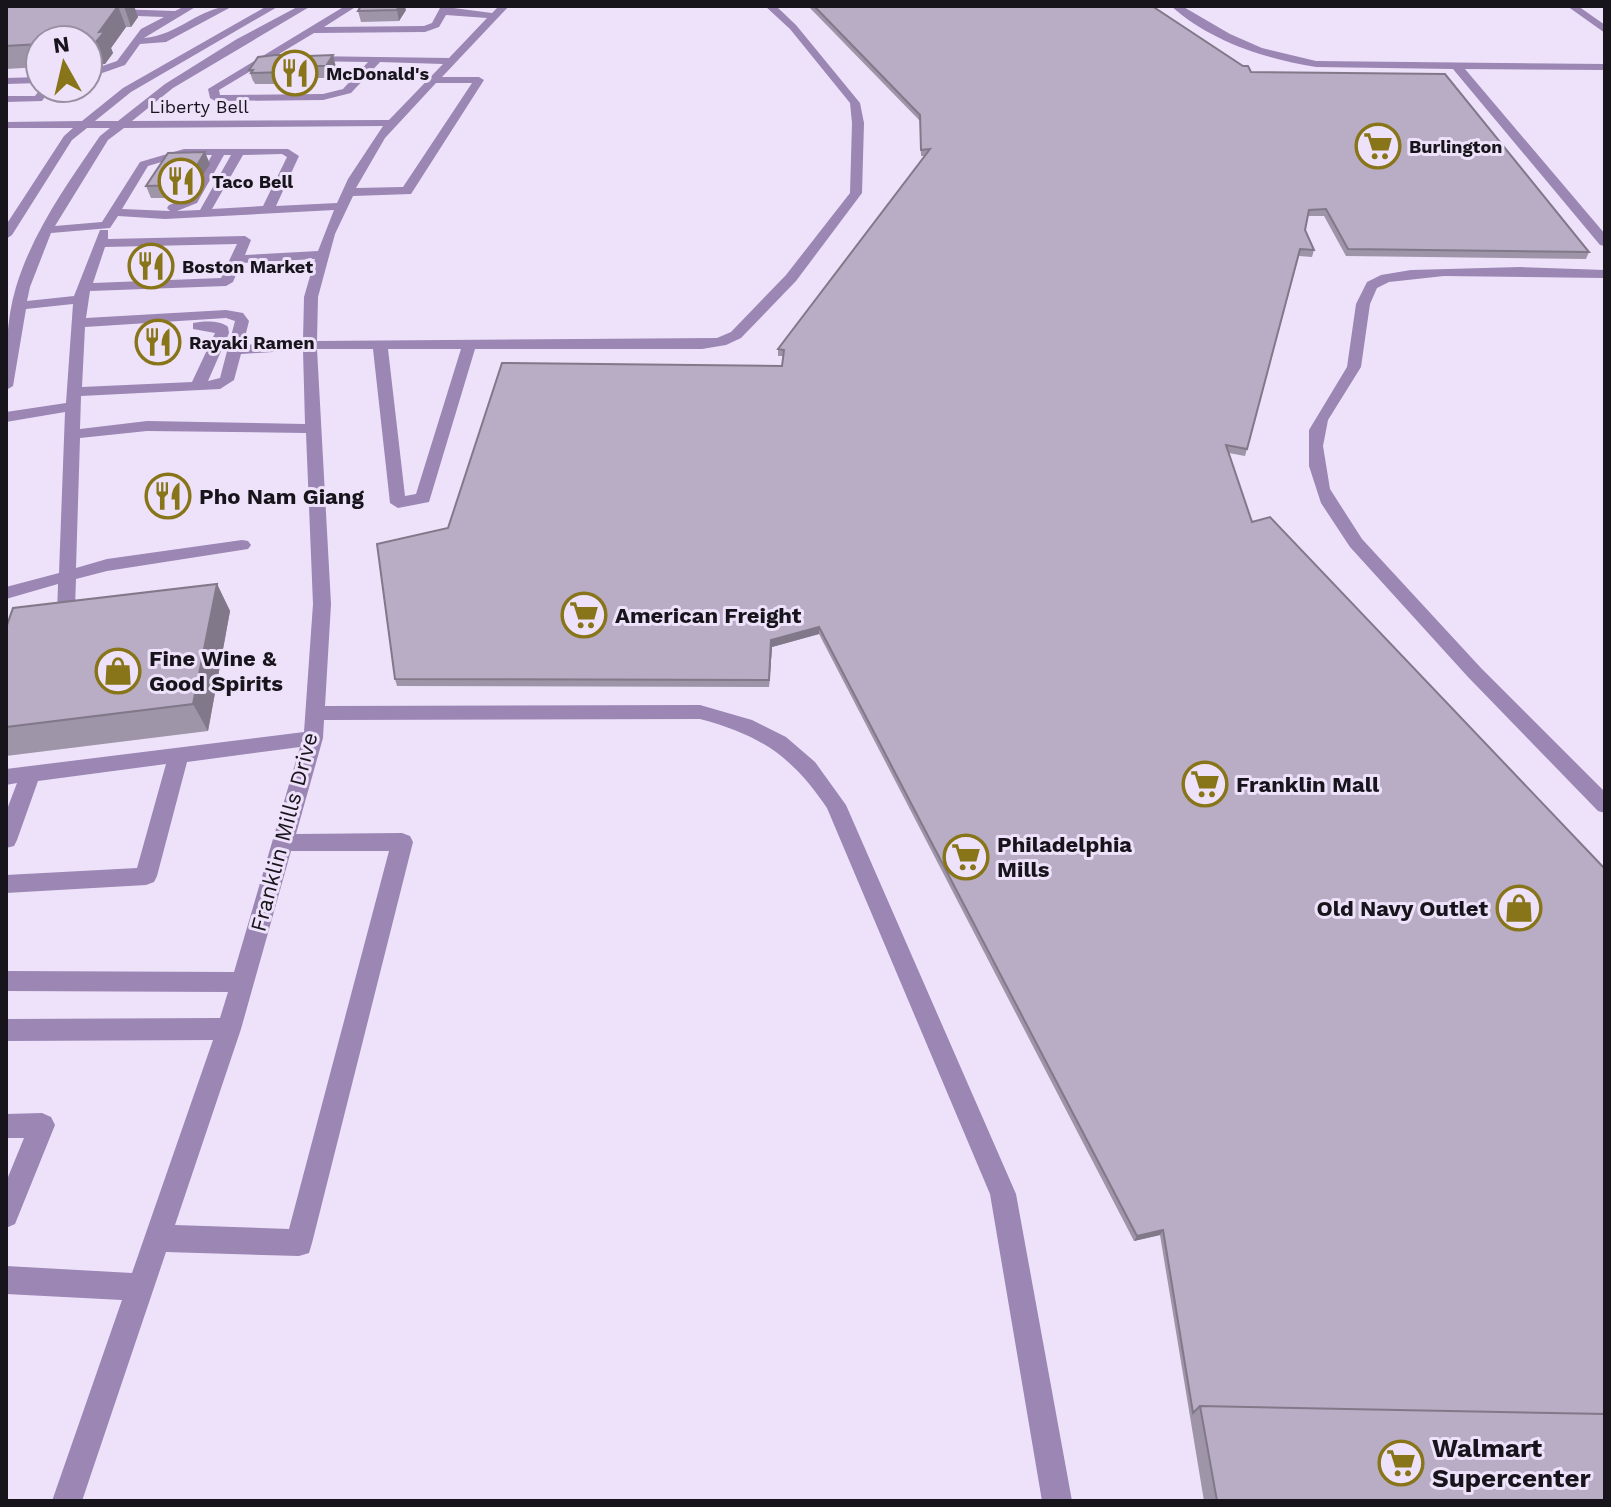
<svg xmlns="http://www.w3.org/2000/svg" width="1611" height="1507" viewBox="0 0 1611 1507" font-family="'Work Sans',sans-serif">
<rect width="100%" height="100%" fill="#ede2fa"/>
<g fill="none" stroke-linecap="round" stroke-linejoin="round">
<path fill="#9b86b4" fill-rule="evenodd" d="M105,6H115V9L175,11L185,6H197L144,38C177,36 201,6 233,6L166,42L140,44L125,65L88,78V71L117,61L141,29L164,17L111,15L106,12Z
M267,6H279L131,92L95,121H118L165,84L237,39L299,6H311L173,88L132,121L389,120L443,64L380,62L351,93L323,100L215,101L210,98L208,89L345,6H357L324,27L424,26L432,23L440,8L438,6L492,13L499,6H509L442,77H479L484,80L411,194L353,196L335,234L318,297L317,341L717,338L731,332L786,275L850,193L852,123L850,103L790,29L765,6H776L796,25L860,103L864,123L862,193L796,281L741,338L726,345L702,349H475L429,502L398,508L390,503L373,349H317L331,604L325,706L700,705L752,720L786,737L815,762L846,805L1016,1194L1072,1501H1042L990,1194L827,808C792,756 760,735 700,719L324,720L323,738L296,834L402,833L410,836L413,842L312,1243L309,1253L299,1256L166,1252L82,1501H52L122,1300L6,1294V1266L132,1273L213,1040L6,1041V1019L220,1018L228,992L6,991V971L234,972L300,747L187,762L157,876L154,882L146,885L6,893V875L137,868L166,764L38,781L17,840L14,846L6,848V812L17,783L6,785V769L304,732L313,604L306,433L147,431L80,438L76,568L107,559L242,540L248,541L251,545L248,549L107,571L76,579L75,608L83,610L86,614C81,623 63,624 57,615L58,584L6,599V587L59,573L65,412L6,422V412L66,403L73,304L26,309L13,386L6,390C6,356 6,320 16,287C33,231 68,183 100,136L110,128H87L72,140L12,235L6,239V225L64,136L73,128H6V122L82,121L123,88ZM446,15L487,18L449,58L307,56L302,59L303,61L368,62L343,89L323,94L220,95L219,90L314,33L425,32L439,27ZM436,83H472L403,187L356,188L385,138ZM383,126L348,179L337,203L276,206L299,156L288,149H184L140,162L102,222L55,226L108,140L124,128ZM282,154L287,157L263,206L212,209L243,155ZM185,155H212L188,198L169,205L167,208L170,211L122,209L148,166ZM224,155H231L200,210L177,211L197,203ZM334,210L318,251L245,255L251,240L245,236L108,239V230H100L74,296L27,301L30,287L51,233L110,228L118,216L165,219ZM237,244L221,278L93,283L105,247ZM315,259L304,297L303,341L243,345L249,321L243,313L226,310L86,318L90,291L226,286L233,282L241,263ZM226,318L235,321L220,378L208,381L229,333L228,327C221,320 203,321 193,323V329L215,333L192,382L82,387L85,327ZM388,349H461L416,494L405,496ZM303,350L305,424L147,421L80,429L81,396L220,389L234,380L241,354ZM291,851H389L289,1229L175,1225L241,1029Z
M1171,6H1182L1230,34L1262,48L1316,61L1605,64V70L1465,69L1605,234V246L1600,245L1453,69L1316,67C1265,59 1210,41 1171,6Z
M1567,6H1578L1605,25V33Z
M40,77V83L6,84V78Z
M41,88H51L42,101L6,102V96H35Z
M1520,267L1605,270V278L1444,276L1389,282L1377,288L1370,304L1361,367L1328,420L1323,446L1330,489L1362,539L1481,668L1605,792V813L1598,811L1468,677L1350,547L1321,503L1309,466V430L1347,367L1356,304L1367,282L1381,275L1411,270Z
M42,1113L51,1117L55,1125L15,1224L6,1228V1182L24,1138H6V1114Z"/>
</g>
<path fill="#9e95a9" d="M6,6H134L138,17L131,27H126L111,48L113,53L105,64L88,40H40V67L6,69Z
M808,6H1152L1251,72L1589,252L1586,259L1346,256L1324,216H1308L1305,230L1314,250L1312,257L1299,256L1245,456L1229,453L1252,522L1605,1501H1204L1160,1235L1134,1241L819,634L772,647L769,687L397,686L395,679L448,528L782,366L783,356H778V349L925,156H921L920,121Z
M406,10L399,21L361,22L358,11Z
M284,57L336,67L330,78H292L289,84H255L254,82L253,81L249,70Z
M210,164L189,198H151L146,186Z
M217,584L230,611L208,731L6,756V628Z"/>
<path fill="#817989" d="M118,6L126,27L111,48L113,53L105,64L88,66V43Z
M124,6H134L138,17L131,27Z
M398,6H405L406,10L399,21L397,10Z
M333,55L336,67L330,78L326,66Z
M289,66L292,78L289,84L285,72Z
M205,152L210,164L189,198L185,185Z
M217,584L230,611L208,731L193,704Z
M819,627V634L772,647L769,687L771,640Z
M1163,1230L1160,1235L1134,1241L1137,1236Z"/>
<path fill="#b8adc4" stroke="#817989" stroke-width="2" d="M6,6H118L99,32L105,31L96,42L88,43V40H40V44L6,46Z
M361,6H399L397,10L358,11Z
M814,6H1152L1243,66H1248L1251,72L1445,74L1589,252L1348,249L1326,209L1309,210L1305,230L1314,250L1300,249L1247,449L1226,445L1252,522L1270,517L1605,869V1414L1200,1406L1193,1413L1163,1230L1137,1236L819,627L771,640L769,680L395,679L377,544L448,528L502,363L782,366L784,350L778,349L930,149L921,150L920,115Z
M276,55H283L281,57L333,55L326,66H289L285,72L251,73L253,70H249L258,57Z
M205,152L185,185L146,186L168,153Z
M217,584L193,704L6,727V628L13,608Z
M1200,1406L1605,1414V1501H1217Z"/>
<defs>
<g id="restaurant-ring" transform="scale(2.3)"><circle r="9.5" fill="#ede2fa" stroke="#897519" stroke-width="1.5"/><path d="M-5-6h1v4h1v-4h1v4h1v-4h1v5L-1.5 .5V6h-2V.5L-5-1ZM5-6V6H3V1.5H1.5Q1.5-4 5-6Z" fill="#897519"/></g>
<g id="supermarket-ring" transform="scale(2.3)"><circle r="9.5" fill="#ede2fa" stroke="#897519" stroke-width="1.5"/><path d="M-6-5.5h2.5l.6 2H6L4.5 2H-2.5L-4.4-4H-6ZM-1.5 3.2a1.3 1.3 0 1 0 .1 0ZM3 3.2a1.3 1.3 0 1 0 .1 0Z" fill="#897519"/></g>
<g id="shop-ring" transform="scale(2.3)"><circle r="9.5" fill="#ede2fa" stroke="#897519" stroke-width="1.5"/><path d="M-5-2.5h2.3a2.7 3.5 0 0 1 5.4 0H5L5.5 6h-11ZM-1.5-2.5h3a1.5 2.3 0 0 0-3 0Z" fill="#897519"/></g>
</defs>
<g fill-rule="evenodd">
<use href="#restaurant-ring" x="295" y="73"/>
<use href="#supermarket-ring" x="1378" y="146"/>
<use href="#restaurant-ring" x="181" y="181"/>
<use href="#restaurant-ring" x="151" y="266"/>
<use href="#restaurant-ring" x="158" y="342"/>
<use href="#restaurant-ring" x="168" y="496"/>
<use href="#supermarket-ring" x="584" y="615"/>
<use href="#shop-ring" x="118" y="671"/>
<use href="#supermarket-ring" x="1205" y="784"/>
<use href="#supermarket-ring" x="966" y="857"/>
<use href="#shop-ring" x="1519" y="908"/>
<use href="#supermarket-ring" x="1401" y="1463"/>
</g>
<g text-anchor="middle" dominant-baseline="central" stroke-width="6" stroke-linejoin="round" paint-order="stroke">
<g font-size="18" font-weight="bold" fill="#18141c" stroke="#ede2fa" text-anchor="start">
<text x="326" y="73">McDonald's</text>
<text x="1409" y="146">Burlington</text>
<text x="212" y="181">Taco Bell</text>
<text x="182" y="266">Boston Market</text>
<text x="189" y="342">Rayaki Ramen</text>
</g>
<g font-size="18" fill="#18141c" stroke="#ede2fa">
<text x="199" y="106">Liberty Bell</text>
</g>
<g font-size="22" font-weight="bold" fill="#18141c" stroke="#ede2fa" text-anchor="start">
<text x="199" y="496">Pho Nam Giang</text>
<text x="615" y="615">American Freight</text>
<text x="149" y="658">Fine Wine &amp;<tspan x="149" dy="25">Good Spirits</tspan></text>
<text x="1236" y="784">Franklin Mall</text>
<text x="997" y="844">Philadelphia<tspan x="997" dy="25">Mills</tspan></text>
<text x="1488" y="908" text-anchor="end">Old Navy Outlet</text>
</g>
<g font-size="22" fill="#18141c" stroke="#ede2fa">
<text transform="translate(284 832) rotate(-75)">Franklin Mills Drive</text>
</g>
<g font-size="26" font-weight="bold" fill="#18141c" stroke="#ede2fa" text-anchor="start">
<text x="1432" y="1448">Walmart<tspan x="1432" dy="30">Supercenter</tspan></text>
</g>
</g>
<rect width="1611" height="1507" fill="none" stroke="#18141c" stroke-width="16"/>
<g transform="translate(64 64) rotate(352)"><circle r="38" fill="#ede2fa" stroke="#9890a1" stroke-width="2"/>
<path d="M0-6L14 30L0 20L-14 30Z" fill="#897519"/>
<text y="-12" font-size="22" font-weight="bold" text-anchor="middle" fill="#18141c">N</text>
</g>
</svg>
